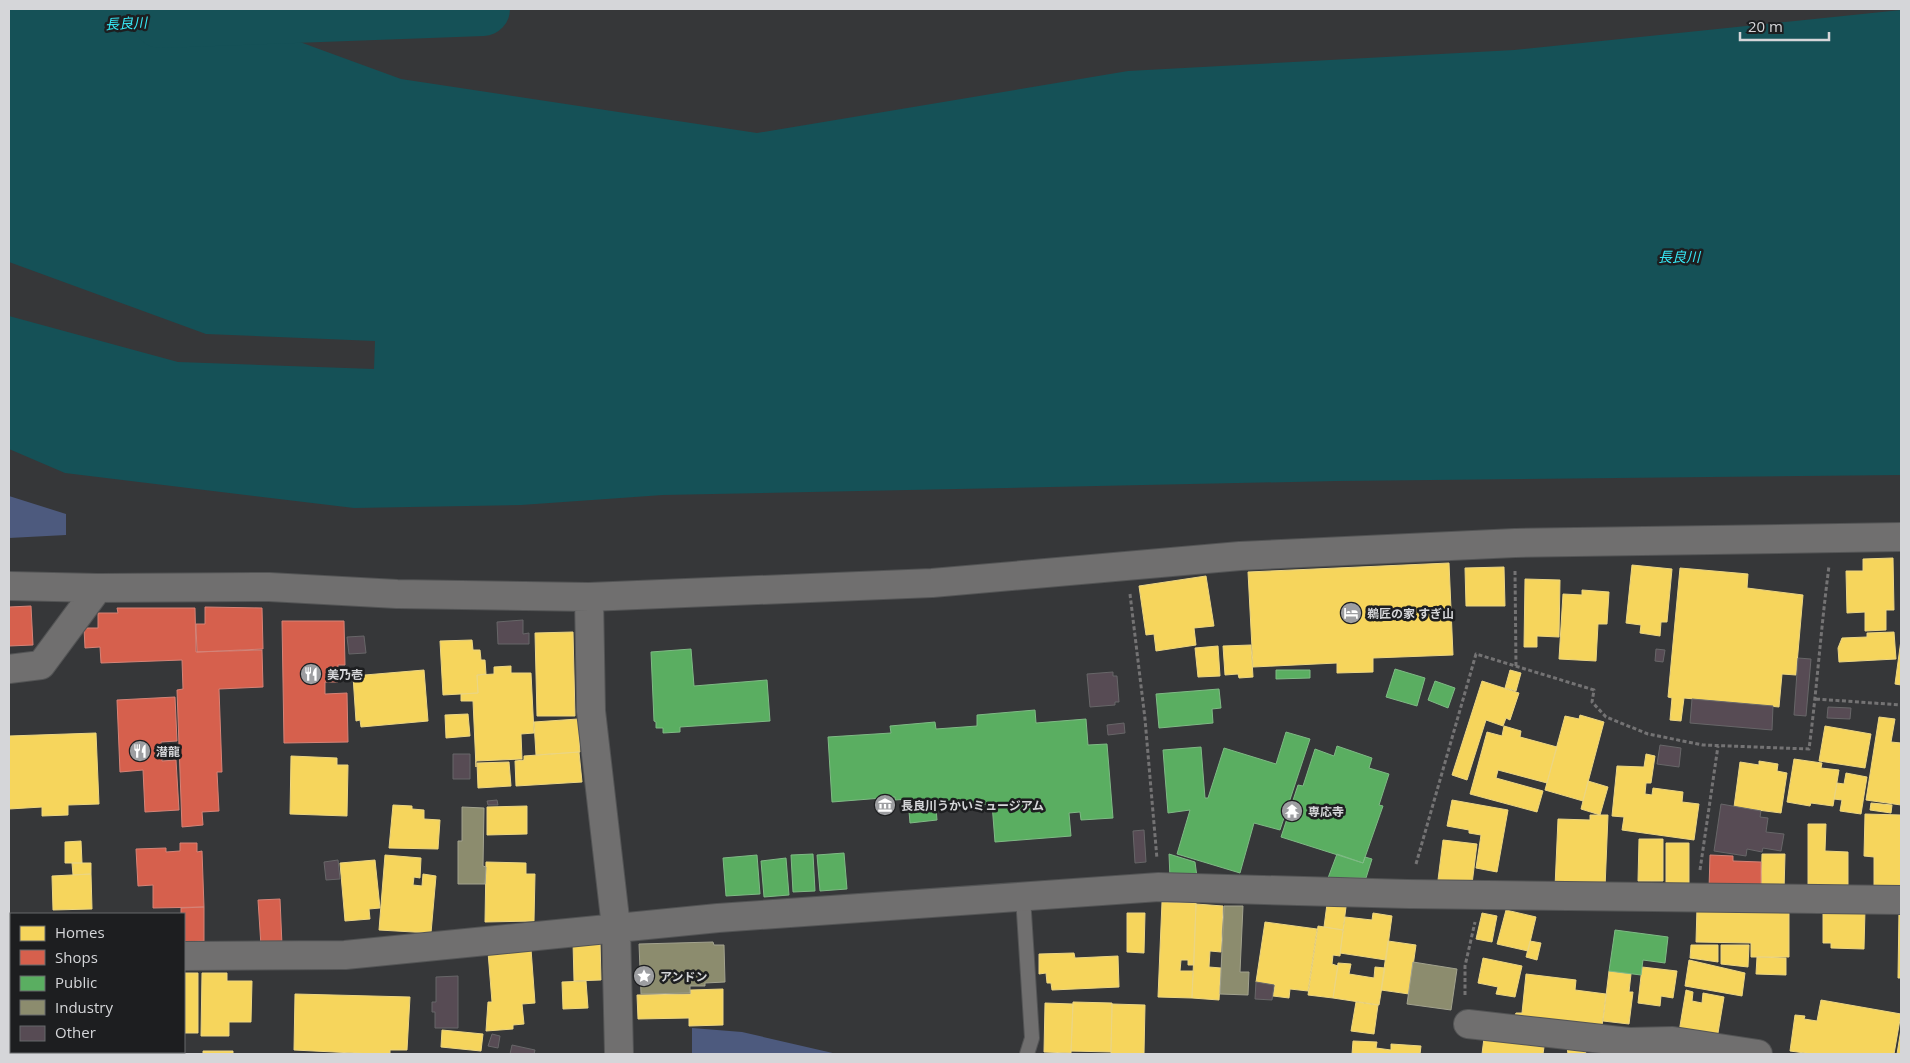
<svg xmlns="http://www.w3.org/2000/svg" width="1910" height="1063" viewBox="0 0 1910 1063" font-family="'Open Sans','Noto Sans JP',sans-serif">
<rect width="100%" height="100%" fill="#363739"/>
<path fill="#4d5a7e" d="M9,496L66,514V535L9,538Z
M692,1028L742,1032L837,1054H692Z"/>
<path fill="#155157" d="M9,9H210L401,79L757,133L1128,71L1514,50L1901,10V475L1337,481L663,495L521,505L354,508L65,473L9,449V316L178,362L374,369L375,341L206,334L9,262Z"/>
<path fill="#f6d55c" stroke="#ecd582" d="M1893,558L1894,610H1886V630L1865,631V612L1847,613L1846,571H1863V559Z
M1449,563L1453,655L1373,658V672L1337,673V663L1253,667L1248,572Z
M1632,565L1672,569L1667,622H1661L1660,636L1640,633L1641,625L1626,623Z
M1504,567L1505,606H1466L1465,568Z
M1680,568L1748,574L1747,588L1803,595L1796,675L1782,674L1779,707L1684,698L1681,721L1670,720L1672,698L1668,697Z
M1206,576L1214,626L1194,628L1196,645L1156,651L1154,634L1146,635L1139,586Z
M1525,579L1560,580L1559,637L1537,636V647H1524Z
M1582,590L1609,592L1607,624H1598L1596,661L1559,659L1563,594L1582,595Z
M573,632L575,716H537L535,633Z
M1894,632L1896,659L1839,662L1838,648L1842,638L1867,637V633Z
M472,640L473,650H480L481,660H485L486,674L477,675L478,693L443,695L440,641Z
M1901,640V685L1895,684Z
M1251,645L1253,677L1239,678L1238,674L1225,675L1223,646Z
M1218,646L1220,676L1198,677L1195,648Z
M511,666V673H531L534,733L521,734L522,759L476,761V767L473,701H461V694L478,693L477,675L494,674V667Z
M424,670L428,721L361,727L360,720L356,721L353,676Z
M1510,670L1521,673L1516,691L1505,688Z
M1482,681L1519,693L1510,720L1506,718L1503,726L1486,720L1467,780L1452,775Z
M468,714L470,736L446,738L445,715Z
M1580,715L1604,722L1583,801L1545,790L1565,716L1579,719Z
M1879,717L1895,719L1891,742L1901,743V805L1866,800Z
M578,719L580,752L536,755L534,722Z
M1504,726L1521,731L1520,737L1557,747L1547,783L1498,770L1496,778L1543,791L1537,812L1470,794L1487,732L1502,736Z
M1825,726L1871,734L1865,768L1819,761Z
M96,733L99,804L68,805V815L42,816V807L9,809V736Z
M579,752L582,782L516,786L515,761L524,760V756Z
M1646,754L1655,756L1651,783H1646L1645,794L1652,795L1653,788L1683,792L1682,802L1699,804L1694,840L1622,830L1624,817L1612,816L1617,766L1644,767Z
M291,756L337,758V765H348L347,816L290,814Z
M1794,759L1822,763L1821,768L1839,770L1833,806L1811,803L1810,806L1787,802Z
M1759,761L1778,764L1777,771L1787,773L1781,813L1734,807L1740,762L1759,765Z
M509,762L511,786L478,788L477,763Z
M1846,773L1867,777L1861,814L1840,811L1842,800L1834,799L1837,783L1844,784Z
M1588,781L1608,787L1600,815L1581,809Z
M1452,800L1508,810L1497,872L1476,868L1481,835L1469,833V830L1447,826Z
M1871,803L1892,805L1891,813L1870,810Z
M393,805L412,806V809L424,810V819L440,820L438,849L389,848Z
M527,806V834L487,835V807Z
M1865,814L1901,815V892L1874,891V857L1864,856Z
M1590,815H1608L1605,888L1555,887L1558,819L1590,820Z
M1808,824H1826L1825,851L1848,852V891H1808Z
M1639,839H1663V881H1638Z
M1443,840L1477,844L1472,884L1438,880Z
M81,841L82,863H65V842Z
M1666,843H1689V885H1666Z
M1762,854H1785L1784,891L1761,890Z
M385,855L421,858L420,878L414,877L413,885L422,886L423,874L436,876L431,933L379,930Z
M375,860L380,908L369,909L370,919L345,921L340,863Z
M486,862L526,863V874H535L534,921L485,922Z
M72,863H91V874L73,875Z
M91,874L92,909L53,910L52,876Z
M1162,902L1196,903L1194,965H1188V960H1181L1180,971H1193L1192,998L1158,997Z
M1196,904L1223,906L1221,952L1210,951L1209,967L1221,968L1219,1000L1192,998Z
M1327,904L1346,907L1343,930L1324,927Z
M1697,907L1789,909V957H1751V943L1696,942Z
M1823,909H1865L1864,949L1831,948V943H1823Z
M1506,910L1536,917L1528,951L1497,944Z
M1899,910H1901V978H1898Z
M1127,913H1145L1144,953L1127,952Z
M1373,913L1392,916L1386,960L1340,953L1345,917L1372,920Z
M1482,913L1497,916L1492,942L1476,939Z
M1265,922L1317,929L1308,991L1290,989L1289,998L1273,996L1275,985L1256,982Z
M1318,926L1343,930L1340,956L1333,955L1332,964L1338,966L1333,998L1308,995Z
M600,941L601,980L574,981L573,942Z
M1388,941L1416,945L1409,994L1381,990Z
M1530,941L1541,943L1537,960L1526,957Z
M1691,945H1718V962L1690,958Z
M1721,945H1749L1748,967L1721,964Z
M531,949L535,1003L522,1004L524,1024L513,1025V1029L486,1031L488,1002H492L488,952Z
M1074,953L1075,958L1118,956L1119,987L1052,990L1051,983H1047L1046,973L1039,974V954Z
M1757,957L1786,958V975L1756,974Z
M1483,958L1522,966L1515,997L1496,994L1498,987L1478,983Z
M1689,960L1745,973L1742,996L1685,986Z
M1338,963L1351,964L1349,974L1374,978L1375,967L1385,968L1379,1005L1333,998Z
M1642,967L1677,971L1673,998L1661,996L1660,1006L1638,1003Z
M1609,971L1631,974L1629,992H1633L1629,1024L1603,1021Z
M184,973H198V1033H184Z
M202,973H227V981H252L251,1022H229V1036H201Z
M1526,974L1576,980L1575,990L1606,994L1602,1026L1515,1015L1516,1013H1522Z
M586,981L588,1008L563,1009L562,982Z
M723,989V1025L689,1026V1018L638,1019L637,995L691,994L690,990Z
M1686,990L1693,992L1692,1001L1702,1003L1703,993L1724,997L1717,1039L1679,1032Z
M295,994L410,997L407,1050H390V1054H374L294,1050Z
M1821,1000L1901,1014L1894,1054H1812L1790,1051L1795,1015L1805,1016L1804,1019L1817,1021Z
M1073,1002L1112,1003L1111,1052L1071,1051Z
M1356,1002L1378,1005L1374,1034L1351,1031Z
M1045,1003L1073,1004L1071,1053L1044,1052Z
M1112,1004L1145,1005L1144,1054H1111Z
M1901,1029V1054H1897Z
M442,1030L483,1034L481,1051L441,1047Z
M1484,1038L1544,1047L1543,1054H1482Z
M1353,1041L1377,1042L1376,1048L1391,1050V1044L1421,1046L1420,1054H1352Z
M1567,1047L1585,1049L1586,1054H1568Z
M203,1051H233V1054H203Z
M141,1052H167V1054H141Z"/>
<path fill="#d6604d" stroke="#d68377" d="M31,606L33,645L9,646V607Z
M205,607L262,608L263,649L197,652L196,624H205Z
M117,608H195L196,652L262,650L263,687L219,689L222,772H217L219,811L202,812L203,825L182,827L177,690L183,689L182,660L101,663L100,647L85,648L84,628H98V613H118Z
M282,621H344L345,665H338V682H325V694L347,693L348,742L284,743Z
M175,697L177,741L161,742L162,761L176,760L179,810L145,812L143,770L120,772L117,700Z
M180,843H197V852L202,851L204,907L153,908V885L138,886L136,849L166,848V852L180,851Z
M1710,855L1733,856V861L1761,862V890L1709,889Z
M280,899L282,945L261,946L258,900Z
M204,907V941L184,942V914H181V908Z"/>
<path fill="#5aae61" stroke="#7fba85" d="M691,649L694,686L767,680L770,721L680,727V732L663,733V728H656V722L654,721L651,652Z
M1395,669L1425,678L1417,706L1386,697Z
M1276,670H1310V678L1276,679Z
M1435,681L1455,688L1448,708L1428,700Z
M1219,689L1221,708L1212,709L1213,723L1159,728L1156,694Z
M1035,710L1036,723L1086,719L1088,745L1107,744L1113,818L1081,820L1080,812L1069,813L1071,836L995,842L992,804L936,808L937,820L910,823L908,799L895,800V797L832,802L828,737L891,733L890,726L935,722L936,729L977,726V715Z
M1286,732L1310,739L1280,830L1254,823L1240,873L1177,854L1190,810L1168,813L1163,750L1201,747L1205,798H1208L1224,748L1276,764Z
M1337,746L1372,758L1369,768L1389,774L1379,805L1383,806L1363,863L1281,837L1298,785L1303,786L1315,749L1334,756Z
M844,853L847,889L820,891L817,855Z
M813,854L815,891L793,892L791,855Z
M1169,854L1195,862L1197,877L1170,878Z
M1337,854L1363,863L1365,857L1372,859L1366,878H1328Z
M757,855L760,894L726,896L723,858Z
M786,858L789,895L764,897L761,861Z
M1615,930L1668,937L1665,963L1643,960L1641,975L1609,971Z"/>
<path fill="#8c8c6e" stroke="#a2a28e" d="M462,807L484,808L483,866L486,867L485,884H458V841H462Z
M1224,906H1243L1240,972H1249L1248,995L1220,994Z
M713,942L714,945H724L725,982L705,983V986H690V993L641,994L639,944Z
M1413,962L1457,969L1451,1010L1407,1004Z"/>
<g fill="none" stroke-linecap="round" stroke-linejoin="round">
<path stroke="#155157" stroke-width="54" d="M160,21L483,9"/>
</g>
<path fill="#574b54" stroke="#676668" d="M523,620V634L529,633V644H498L497,622Z
M364,636L366,653L349,654L347,637Z
M1656,649L1665,650L1663,662L1655,661Z
M1798,658L1811,659L1806,716L1794,715Z
M1113,672V676H1117L1119,702H1115V705L1090,707L1087,674Z
M1692,699L1773,706L1772,730L1690,723Z
M1828,707L1851,708L1850,719L1827,718Z
M1124,723L1125,733L1108,735L1107,725Z
M1660,745L1681,748L1679,767L1657,764Z
M453,754H470V779H453Z
M497,800L498,805H488L487,801Z
M1721,804L1761,811L1760,817L1768,818L1766,832L1784,834L1781,851L1763,848L1762,852L1747,849L1746,856L1714,851Z
M1144,830L1146,862L1135,863L1133,831Z
M338,860L340,879L326,880L324,862Z
M458,976V1028H435V1012H432V1002H436V977Z
M1256,982L1274,985L1272,1000L1255,999Z
M492,1034L500,1036L498,1048L488,1046Z
M512,1045L535,1050L534,1054H510Z"/>
<g fill="none" stroke-linecap="round" stroke-linejoin="round">
<g stroke="#535455" stroke-width="16">
<path id="lane" d="M1023,897L1032,1038L1027,1054"/>
</g>
<g stroke="#535455" stroke-width="30">
<path id="street" d="M9,586L98,588L269,587L397,594L589,597L932,583L1240,556L1515,543L1901,537
M589,597L591,711L616,927L619,1054
M9,669L41,665L98,588
M184,956L345,955L718,918L1159,887L1408,894L1901,900
M9,958H11
M1468,1024L1629,1042L1673,1041L1758,1054"/>
</g>
<path stroke="#747374" stroke-width="3" stroke-dasharray="4 2.5" stroke-linecap="butt" d="M1515,571L1516,666
M1130,594L1145,719L1157,859
M1816,699L1901,705
M1416,864L1476,654L1594,690L1592,702L1606,717L1648,734L1703,745L1809,749C1817,688 1821,627 1829,566
M1700,870L1718,746
M1465,995V966L1475,922"/>
<use href="#lane" stroke="#706f6f" stroke-width="14"/>
<use href="#street" stroke="#706f6f" stroke-width="28"/>
</g>
<defs>
<g id="hotel-disc" transform="scale(1.125)"><circle r="9.5" fill="#9d9ea1" stroke="#1d1e20"/><path d="M-6-4.5h1.5V1H6V5H4.5V3h-9V5H-6ZM-4 0a1.8 1.8 0 1 1 3.6 0ZM.5 0V-2.5h3Q6-2.5 6 0Z" fill="#fff"/></g>
<g id="restaurant-disc" transform="scale(1.125)"><circle r="9.5" fill="#9d9ea1" stroke="#1d1e20"/><path d="M-5-6h1v4h1v-4h1v4h1v-4h1v5L-1.5 .5V6h-2V.5L-5-1ZM5-6V6H3V1.5H1.5Q1.5-4 5-6Z" fill="#fff"/></g>
<g id="museum-disc" transform="scale(1.125)"><circle r="9.5" fill="#9d9ea1" stroke="#1d1e20"/><path d="M0-6L6-3V-2H-6V-3ZM-5-1h2V3h-2ZM-1-1h2V3h-2ZM3-1h2V3H3ZM-6 4H6V6H-6Z" fill="#fff"/></g>
<g id="temple-disc" transform="scale(1.125)"><circle r="9.5" fill="#9d9ea1" stroke="#1d1e20"/><path d="M0-6L5-2H3V0L6.5 2.5H4V6H1.5V3h-3V6H-4V2.5H-6.5L-3 0V-2H-5Z" fill="#fff"/></g>
<g id="sight-disc" transform="scale(1.125)"><circle r="9.5" fill="#9d9ea1" stroke="#1d1e20"/><path d="M0-6L1.8-2.2L6-1.7L2.9 1.2L3.7 5.4L0 3.3L-3.7 5.4L-2.9 1.2L-6-1.7L-1.8-2.2Z" fill="#fff"/></g>
</defs>
<g fill-rule="evenodd">
<use href="#hotel-disc" x="1351" y="613"/>
<use href="#restaurant-disc" x="311" y="674"/>
<use href="#restaurant-disc" x="140" y="751"/>
<use href="#museum-disc" x="885" y="805"/>
<use href="#temple-disc" x="1292" y="811"/>
<use href="#sight-disc" x="644" y="976"/>
</g>
<g text-anchor="middle" dominant-baseline="central" stroke-width="5" stroke-linejoin="round" paint-order="stroke">
<g font-size="12" font-weight="bold" fill="#d5d6d9" stroke="#1d1e20" text-anchor="start">
<text x="1367" y="613">鵜匠の家 すぎ山</text>
<text x="327" y="674">美乃壱</text>
<text x="156" y="751">潜龍</text>
<text x="901" y="805">長良川うかいミュージアム</text>
<text x="1308" y="811">専応寺</text>
<text x="660" y="976">アンドン</text>
</g>
<g font-size="14" font-style="italic" fill="#36e8f5" stroke="#1d1e20">
<text transform="translate(126 23) rotate(-3)">長良川</text>
<text x="1679" y="256">長良川</text>
</g>
</g>
<rect width="1910" height="1063" fill="none" stroke="#d5d6d9" stroke-width="20"/>
<rect x="10" y="913" width="175" height="140" fill="#1d1e20" stroke="#67686a"/>
<rect x="20" y="926" width="25" height="15" fill="#f6d55c" stroke="#67686a"/>
<text x="55" y="938" font-size="15" fill="#d5d6d9">Homes</text>
<rect x="20" y="950" width="25" height="15" fill="#d6604d" stroke="#67686a"/>
<text x="55" y="963" font-size="15" fill="#d5d6d9">Shops</text>
<rect x="20" y="976" width="25" height="15" fill="#5aae61" stroke="#67686a"/>
<text x="55" y="988" font-size="15" fill="#d5d6d9">Public</text>
<rect x="20" y="1000" width="25" height="15" fill="#8c8c6e" stroke="#67686a"/>
<text x="55" y="1013" font-size="15" fill="#d5d6d9">Industry</text>
<rect x="20" y="1026" width="25" height="15" fill="#574b54" stroke="#67686a"/>
<text x="55" y="1038" font-size="15" fill="#d5d6d9">Other</text>
<path d="M1740 32v8h89v-8" fill="none" stroke="#d5d6d9" stroke-width="2.5"/>
<text x="1748" y="32" font-size="15" fill="#d5d6d9" stroke="#1d1e20" stroke-width="4" paint-order="stroke">20 m</text>
</svg>
